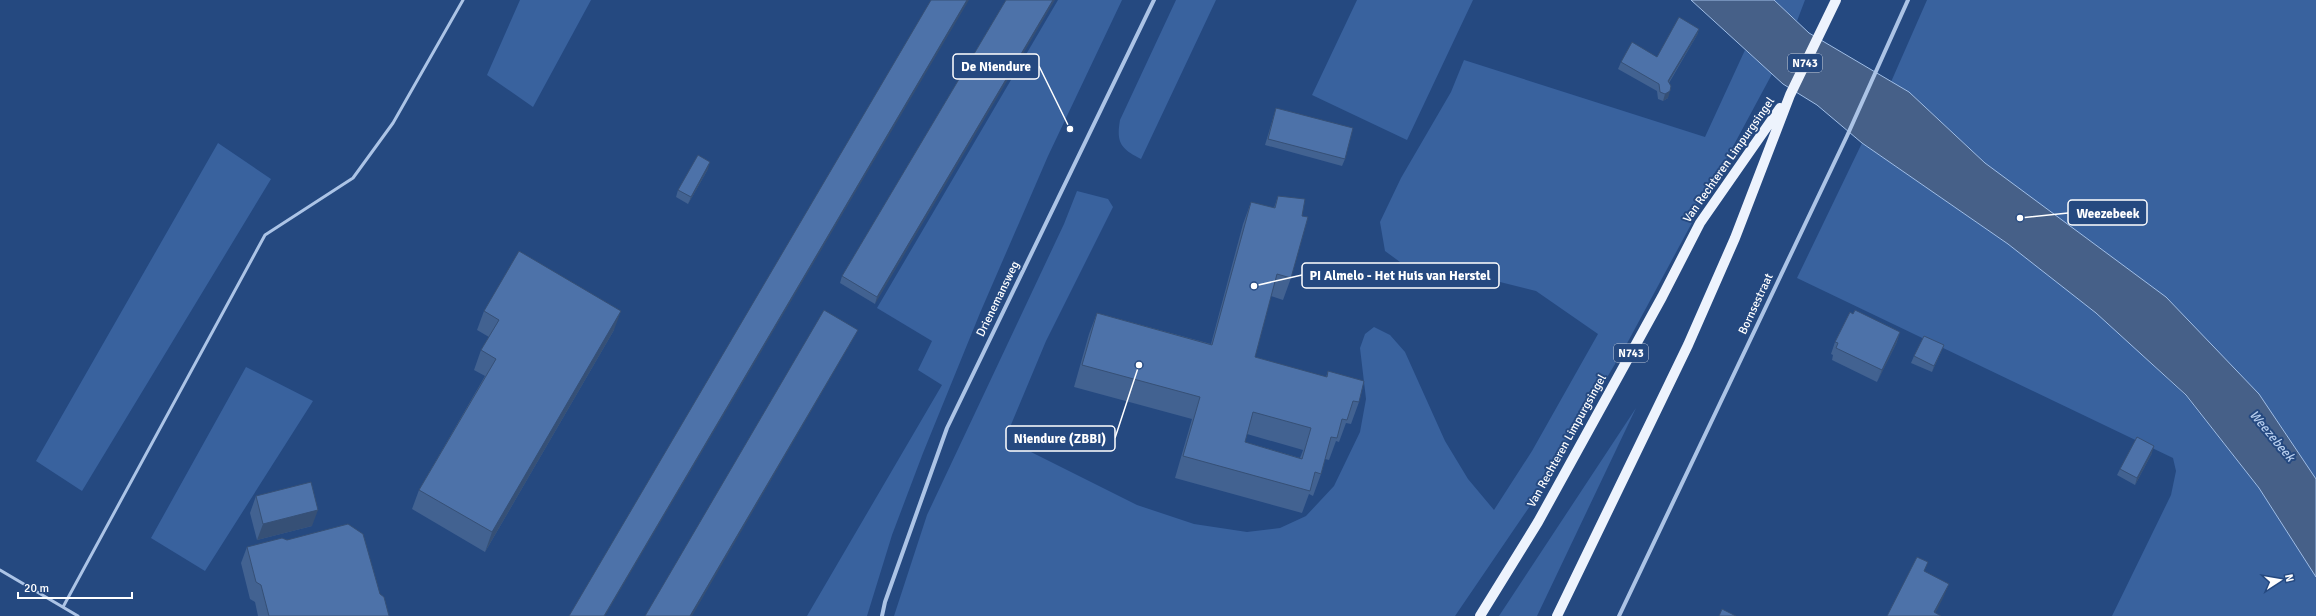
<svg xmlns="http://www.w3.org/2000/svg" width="2316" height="616" viewBox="0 0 2316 616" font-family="Signika,sans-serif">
<rect width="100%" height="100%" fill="#254980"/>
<path fill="#39629e" d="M520,0H591L533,107L487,75Z
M1058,0H1122L1048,156L980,313L923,453L892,535L867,616H807L942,385L918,370L932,341L877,308Z
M1176,0H1216L1141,159C1121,149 1116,143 1120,120Z
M1357,0H1473L1407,140L1312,95Z
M1774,0H1805L1797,21Z
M1927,0H2316V479L2259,394L1985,163L1909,92L1891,82Z
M1745,50L1772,74L1624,349L1530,506L1455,616H894L927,515L1064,224L1077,191L1108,199L1113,207L1046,341L1005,439L1137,505L1194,524L1247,532L1280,528L1306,516L1334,486L1360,432L1366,399L1360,348L1365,334L1374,327L1390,335L1405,352L1445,441L1468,479L1494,510L1532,451L1598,334L1536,291L1424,263L1400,262L1385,251L1380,222L1401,178L1451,92L1464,60L1705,137Z
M218,143L271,179L82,491L36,461Z
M1862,143L2008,244L2097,313L2186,396L2259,488L2316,577V616H2112L2171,495L2176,471L2173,458L1797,278Z
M246,367L313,401L205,571L151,538Z
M1636,408L1537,616H1499Z"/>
<path fill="#466088" stroke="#a0bee7" d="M1691,0H1774L1809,33L1909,92L1985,163L2166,297L2259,394L2316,479V577L2259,488L2186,395L2096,313L2008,244L1862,143L1817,105L1783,84Z"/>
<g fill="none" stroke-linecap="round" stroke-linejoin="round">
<path stroke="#acc4e6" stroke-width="3" d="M0,570L78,616
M63,607L265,235L353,178L393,123L463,0"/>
<path stroke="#acc4e6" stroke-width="4" d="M882,616L885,602L947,428L1154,0
M1619,616L1847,136L1908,0"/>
<path stroke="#edf3fd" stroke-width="10" d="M1480,616L1538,522L1662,297L1700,223L1780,108
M1557,616L1688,345L1735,238L1790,95L1836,0"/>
</g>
<path fill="#426291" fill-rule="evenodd" d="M1006,0L875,304L840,283L842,276Z
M1699,29L1697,35L1669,83L1668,98L1663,101L1658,99L1657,91L1618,69L1621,62L1657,57Z
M1276,108L1345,159L1342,166L1265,145Z
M708,169L688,204L676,197L678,190Z
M1278,196L1291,278L1283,300L1271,296L1255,357L1326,377L1328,371L1359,402L1351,424L1346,423L1339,442L1336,441L1329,460L1325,459L1321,474L1313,496L1309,494L1302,513L1175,478L1192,419L1074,387L1089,334L1097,313L1211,344L1243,224L1251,202L1274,208ZM1247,434L1303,450L1300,458L1245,442Z
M484,311L614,330L485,552L412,509L419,490L485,376L474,370L481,350L489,337L477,330Z
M1900,332L1896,344L1877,382L1832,360L1833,355L1831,354L1835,342Z
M1944,345L1932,372L1911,363L1914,356Z
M2152,453L2135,485L2117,475L2120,469Z
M256,496L312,526L257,540L250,513Z
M247,547L380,594L389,616H258L255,602L250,599L241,563Z"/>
<path fill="#365076" d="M967,0H969L605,616H604Z
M1053,0H1055L875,304L877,297Z
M1699,29L1697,35L1665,88L1668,81Z
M1670,91L1668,98L1663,101L1665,94Z
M710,162L708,169L688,204L691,197Z
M621,311L614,330L485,552L492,532Z
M858,330L855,336L692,616H690Z
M1900,332L1896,344L1877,382L1882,370Z
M1944,345L1941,352L1932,372L1934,366Z
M2154,446L2152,453L2135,485L2137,478Z
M318,510L312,526L257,540L263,524Z
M1949,584L1944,596L1934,616V612Z"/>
<path fill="#4d72a9" stroke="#365076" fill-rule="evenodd" d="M931,0H967L604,616H569Z
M1006,0H1053L877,297L842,276Z
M1679,17L1699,29L1668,81L1671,86L1670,91L1665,94L1660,92L1659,84L1621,62L1632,42L1657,57Z
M1276,108L1353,128L1345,159L1268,139Z
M698,155L710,162L691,197L678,190Z
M1278,196L1305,199L1302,216L1308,217L1291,278L1277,274L1255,357L1327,377L1328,371L1364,381L1359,402L1353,401L1347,420L1342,419L1337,438L1331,437L1321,474L1315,472L1310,491L1183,456L1200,397L1082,365L1097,313L1212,345L1251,202L1275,208ZM1253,412L1311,428L1302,459L1245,442Z
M519,251L621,311L492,532L419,490L496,359L481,350L499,320L484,311Z
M824,310L858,330L690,616H645Z
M1855,310L1900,332L1882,370L1836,348L1838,343L1835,342L1850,312L1853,314Z
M1924,336L1944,345L1934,366L1914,356Z
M2137,437L2154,446L2137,478L2120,469Z
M311,482L318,510L263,524L256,496Z
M348,524L363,534L380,594L384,597L389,616H269L261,585L256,582L247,547L282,538L287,540Z
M1917,557L1928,562L1924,571L1949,584L1934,612L1941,616H1887Z
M1722,609L1736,616H1719Z"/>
<g text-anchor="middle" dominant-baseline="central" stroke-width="4" stroke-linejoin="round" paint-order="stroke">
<g fill="#254980" stroke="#bec8d9" stroke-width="1">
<rect x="1788" y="54" width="34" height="18" rx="3"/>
<rect x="1614" y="344" width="34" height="18" rx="3"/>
</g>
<g font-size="11" font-weight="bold" fill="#fff">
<text x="1805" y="63">N743</text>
<text x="1631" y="353">N743</text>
</g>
<g font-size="12" fill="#fff" stroke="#254980">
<text transform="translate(1729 160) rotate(-55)">Van Rechteren Limpurgsingel</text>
<text transform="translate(998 299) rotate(-64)">Drienemansweg</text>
<text transform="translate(1756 304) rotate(-65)">Bornsestraat</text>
<text transform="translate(1567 441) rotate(-61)">Van Rechteren Limpurgsingel</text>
</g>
<g font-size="13" font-style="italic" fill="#b7ceee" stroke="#254980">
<text transform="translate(2272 436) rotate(50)">Weezebeek</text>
</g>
</g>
<path fill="none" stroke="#fff" stroke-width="1.5" d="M1070 129L1039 66M2020 218L2068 213M1254 286L1302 275M1139 365L1115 438"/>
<g fill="#fff" stroke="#254980" stroke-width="1.5">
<circle cx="1070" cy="129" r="4"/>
<circle cx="2020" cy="218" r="4"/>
<circle cx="1254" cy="286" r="4"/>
<circle cx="1139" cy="365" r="4"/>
</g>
<g fill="#254980" stroke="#fff" stroke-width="1.5">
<rect x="953" y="54" width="86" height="25" rx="4"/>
<rect x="2068" y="200" width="79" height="25" rx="4"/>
<rect x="1302" y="263" width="197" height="25" rx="4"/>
<rect x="1006" y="426" width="109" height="25" rx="4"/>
</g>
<g font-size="13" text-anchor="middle" font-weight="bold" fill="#fff">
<text x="996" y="71">De Niendure</text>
<text x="2108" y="218">Weezebeek</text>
<text x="1400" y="280">PI Almelo - Het Huis van Herstel</text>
<text x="1060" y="443">Niendure (ZBBI)</text>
</g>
<g transform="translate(2280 580) rotate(78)" stroke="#254980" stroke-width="3" paint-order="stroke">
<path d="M0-3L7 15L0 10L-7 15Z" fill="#ffffff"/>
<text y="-6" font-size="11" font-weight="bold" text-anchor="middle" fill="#ffffff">N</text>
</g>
<path d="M18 592v6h114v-6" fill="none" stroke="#ffffff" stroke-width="2"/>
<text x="24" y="592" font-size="12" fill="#ffffff" stroke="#254980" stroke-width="3" paint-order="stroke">20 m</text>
</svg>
